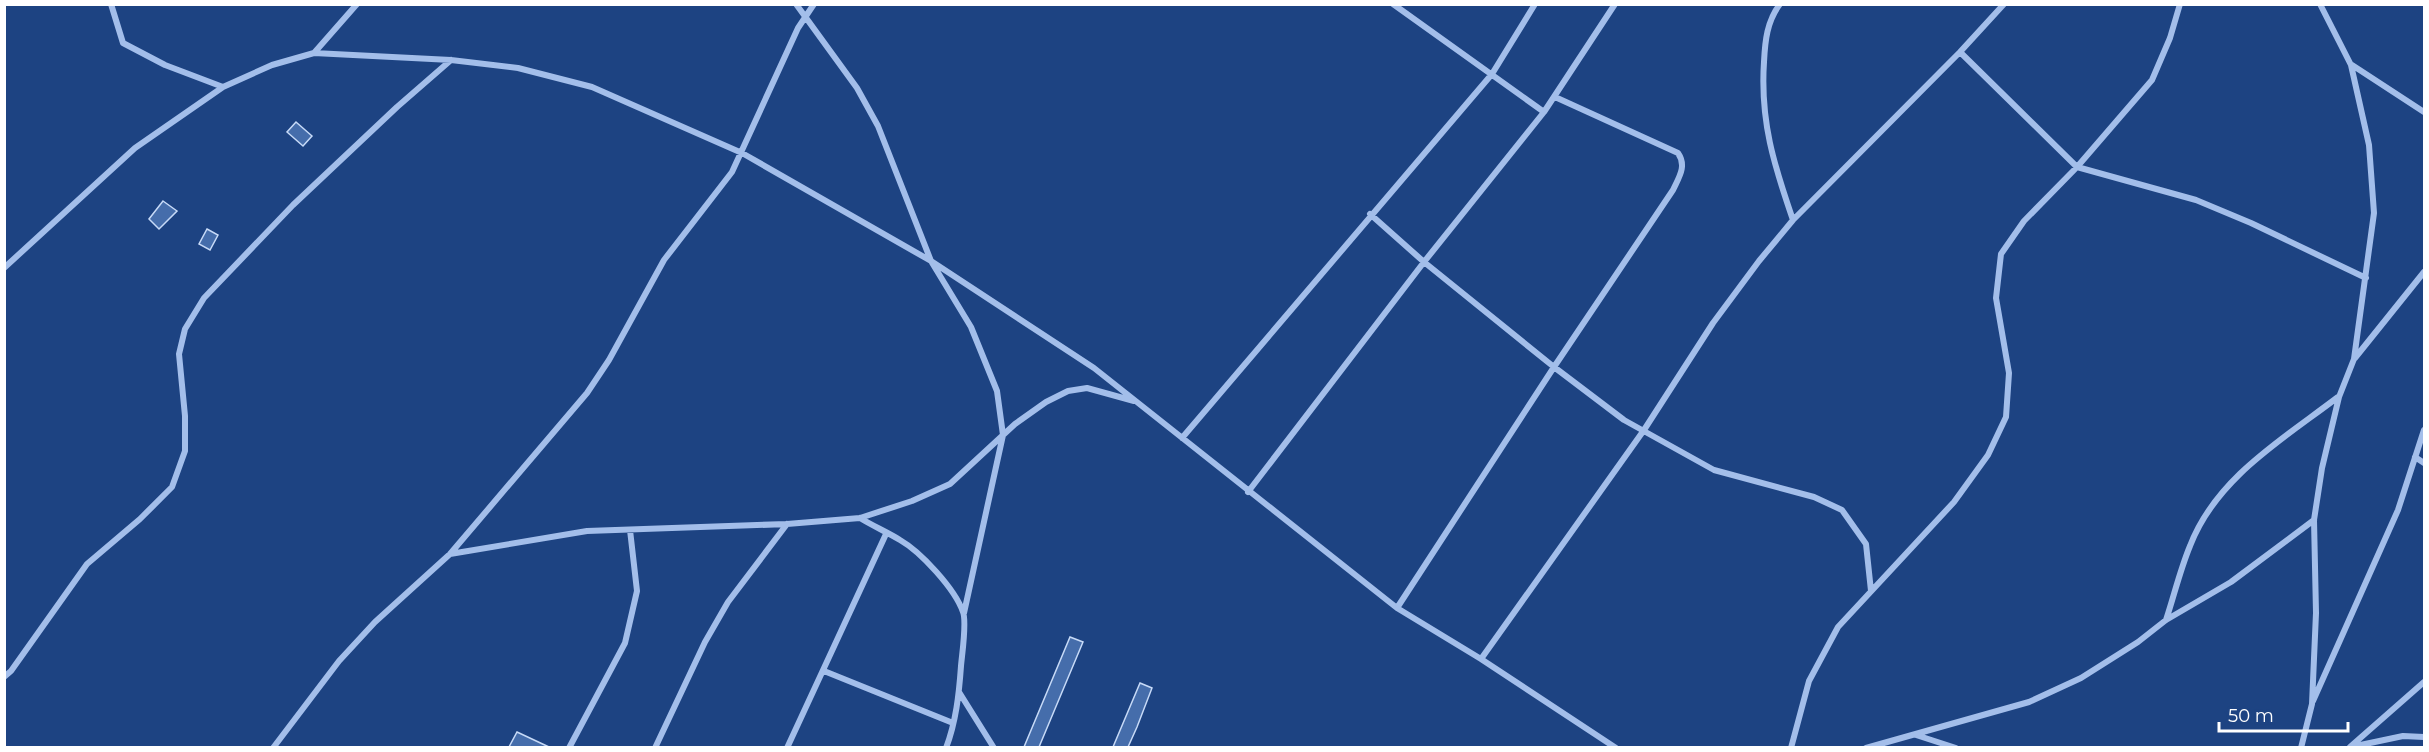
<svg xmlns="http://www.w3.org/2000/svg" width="2429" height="752" viewBox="0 0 2429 752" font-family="Montserrat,sans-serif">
<rect width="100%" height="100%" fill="#1d4382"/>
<path fill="#456dab" stroke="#c7daf7" stroke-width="1.5" d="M296,122L312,136L303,146L287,132Z
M163,201L177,211L159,229L149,219Z
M207,229L218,235L210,250L199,244Z
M1070,637L1083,642L1039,747H1024Z
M1140,683L1152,688L1137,727L1128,747H1113Z
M517,732L549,747H509Z"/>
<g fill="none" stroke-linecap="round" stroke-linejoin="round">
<path stroke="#a3beea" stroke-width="6" d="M111,4L123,43L165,65L223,87
M796,4L857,88L878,126L931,261L971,327L997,391L1003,435L964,613
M1393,4L1544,112
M1780,4C1767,21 1765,41 1764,62C1760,121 1774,165 1793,220
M1960,52L2077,167L2196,200L2251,223L2366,278
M314,53L357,4
M2352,65L2424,112
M1370,214L1424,262L1554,367L1624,420L1714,470L1814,497L1842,510L1866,544L1871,591
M4,268L135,148L223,87L272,65L314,53L451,60L518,68L592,87L742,153L931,261L1094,368L1397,608L1481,659L1616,748
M2355,358L2424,272
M1182,438L1492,74L1535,4
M2415,457L2424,463
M1248,492L1424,262L1544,112L1615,4
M860,518C873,526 887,532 900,540C921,552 955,589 963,612C967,622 962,654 961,666C959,694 956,722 946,748
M450,554L587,531L787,524L860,518L912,501L950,484L1015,424L1046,402L1068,391L1087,388L1134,401
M1397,608L1554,367L1673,190C1679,177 1687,166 1678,153L1555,97
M2166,620C2174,596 2180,570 2190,546C2216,478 2283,439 2338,397
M1481,659L1644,430L1713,323L1759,261L1793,220L1960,52L2004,4
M824,671L953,723
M4,677L11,671L87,564L140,519L172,487L185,451V416L179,354L185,329L204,298L293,205L397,107L451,60
M959,692L994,748
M2313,701L2398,510L2424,430
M1916,735L1956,748
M2350,747L2424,682
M2351,747L2403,736L2424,737
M273,748L339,661L375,622L450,554L587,393L609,360L664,260L732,172L798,28L814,4
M569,748L625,643L637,591L630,530
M655,748L705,642L728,602L787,524
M787,748L886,534
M1791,748L1809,681L1838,627L1954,502L1988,455L2006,417L2009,373L1996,298L2001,254L2024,221L2077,167L2152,80L2170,38L2180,4
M1866,748L2029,702L2081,678L2138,642L2166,620L2231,582L2314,520
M2301,748L2312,704L2316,613L2314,520L2322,468L2339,397L2354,359L2374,213L2369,145L2351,65L2320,4"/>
</g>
<rect width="2429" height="752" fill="none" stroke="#ffffff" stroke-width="12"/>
<path d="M2219 722v9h129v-9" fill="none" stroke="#ffffff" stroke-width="3"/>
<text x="2228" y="722" font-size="18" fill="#ffffff" stroke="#1d4382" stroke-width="4.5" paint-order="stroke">50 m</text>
</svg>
